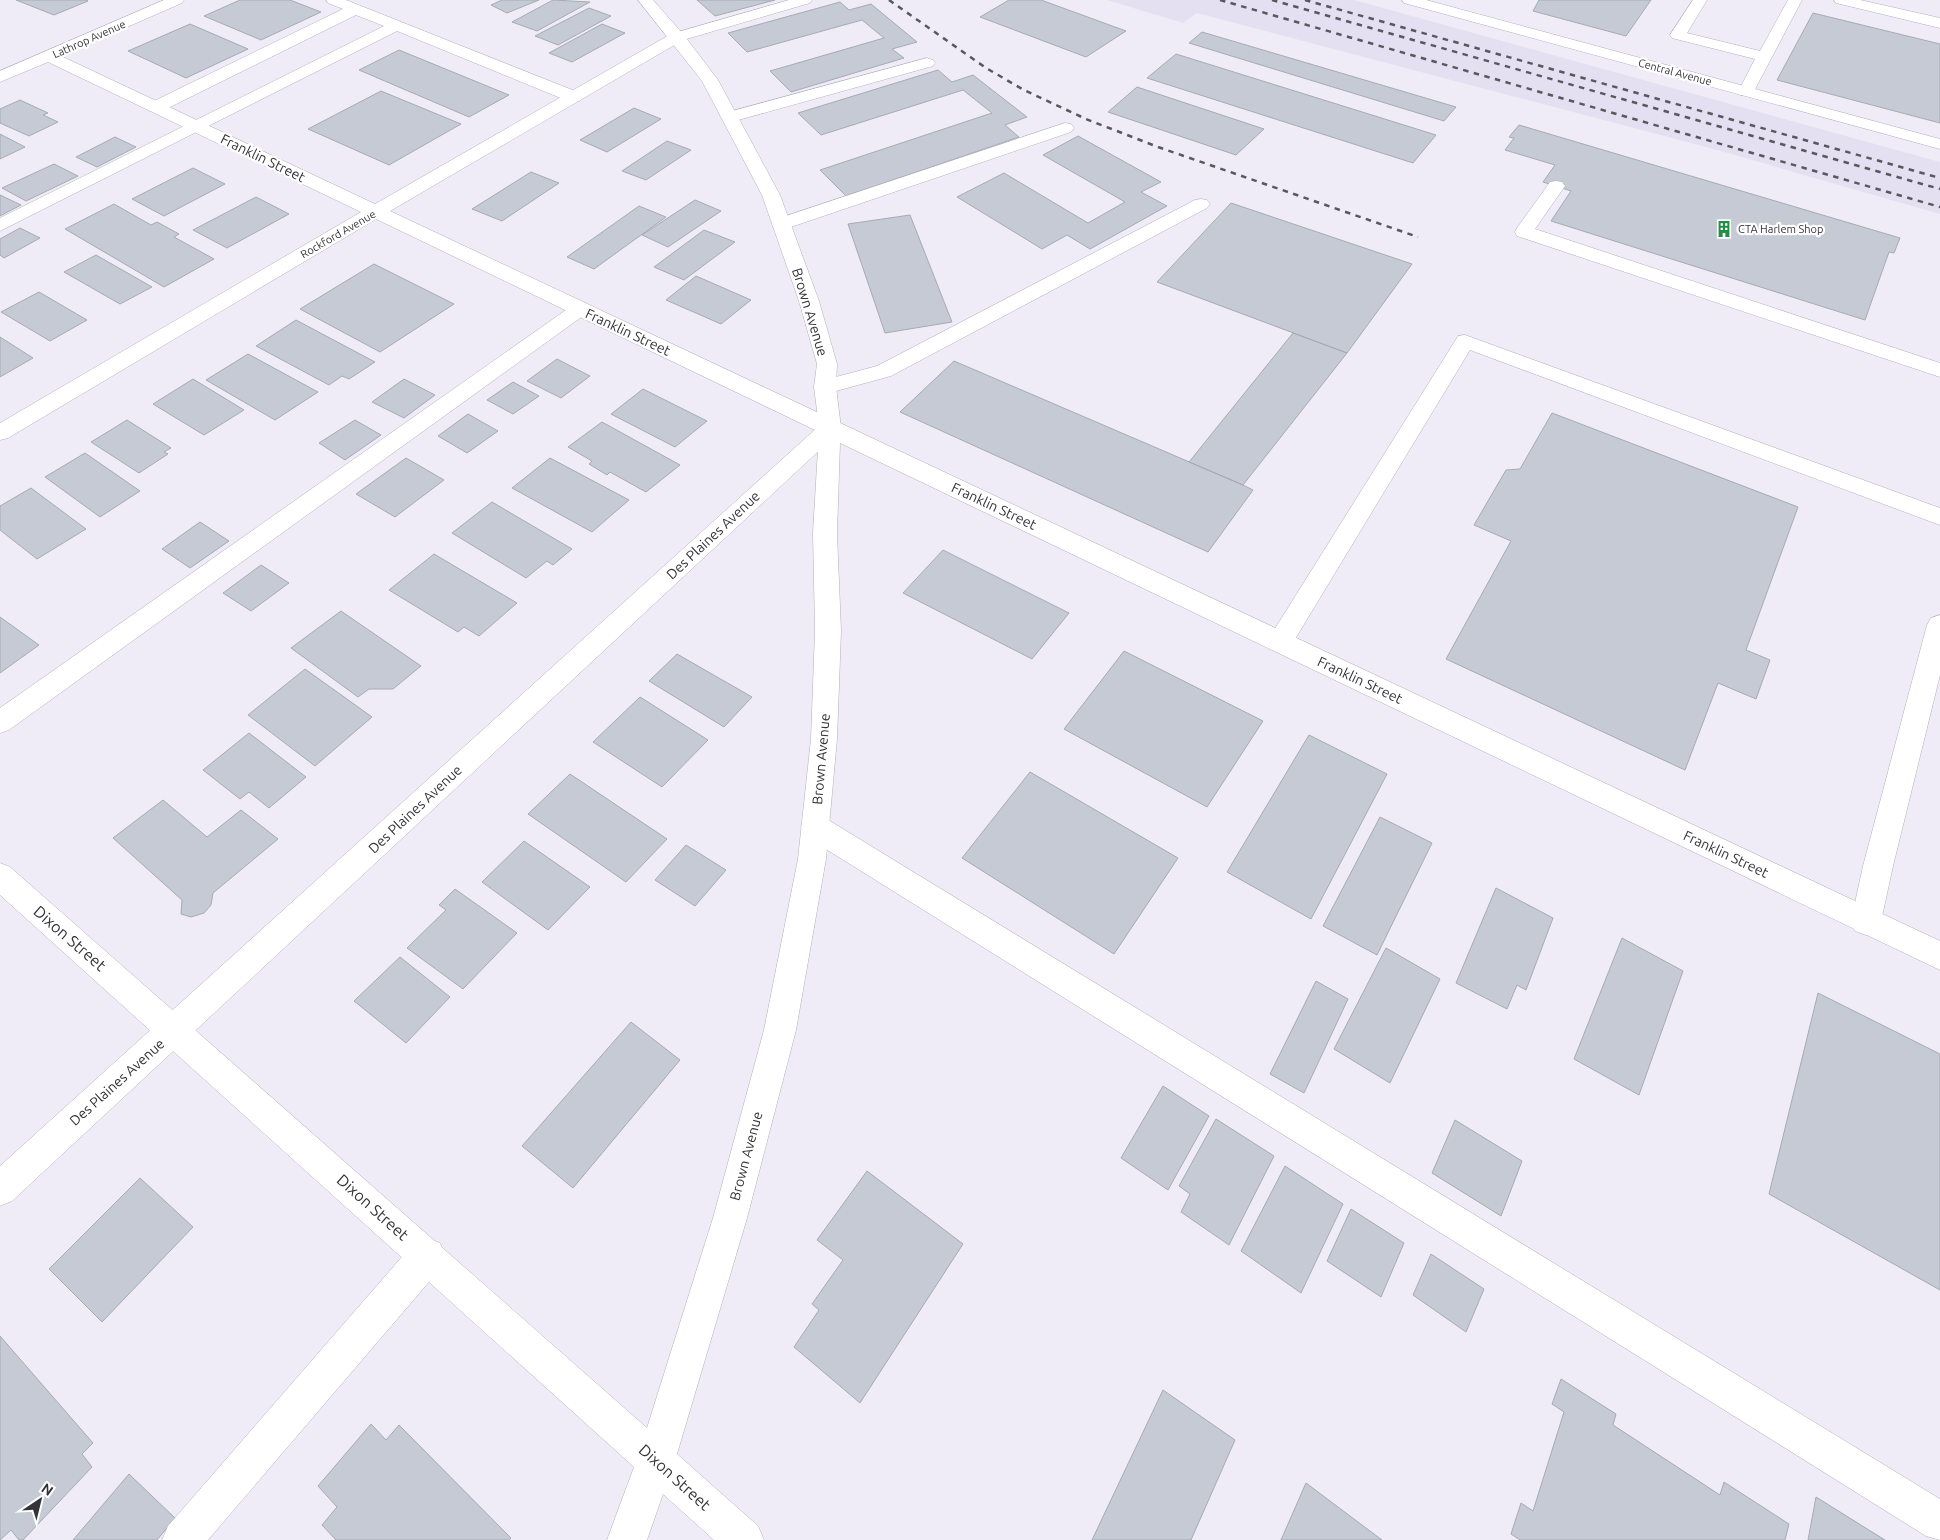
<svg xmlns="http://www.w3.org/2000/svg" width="1940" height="1540" viewBox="0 0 1940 1540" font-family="Ubuntu,sans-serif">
<rect width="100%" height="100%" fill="#efecf7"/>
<path fill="#e4e0f2" d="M1107,0H1354L1940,162V214L1721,151L1197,13L1183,23Z"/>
<path fill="#c5cad4" stroke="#a6aab4" d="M16,0H87L88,1L54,15Z
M240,0H290L321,12L261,40L204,16Z
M502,0H539L507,13L491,5Z
M553,0L590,2L537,31L512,22Z
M697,0H775L715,16Z
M1009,0H1041L1126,31L1086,57L980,17Z
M1539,0H1651L1626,36L1533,11Z
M840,2L849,10L871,4L917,42L892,49L904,58L791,92L770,71L884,38L862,20L747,52L728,33Z
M589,8L611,16L558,45L535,36Z
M1813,13L1940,44V123L1777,80Z
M190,24L248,49L186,78L128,51Z
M602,24L625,33L572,62L549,53Z
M1202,32L1456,107L1444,121L1189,43Z
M399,50L509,95L469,117L359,70Z
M1176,54L1436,135L1413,163L1147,78Z
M938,70L952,82L973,75L1027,117L1005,125L1019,137L846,196L820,170L992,113L963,90L821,135L798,113Z
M1137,87L1264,129L1236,155L1108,112Z
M381,91L461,124L389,165L308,129Z
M20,100L48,113L43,115L58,122L29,136L0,123V109Z
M634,108L661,119L607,152L580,140Z
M1519,125L1900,238L1894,253L1889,252L1865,320L1551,221L1571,191L1543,182L1555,165L1505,150L1514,138L1509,137Z
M0,134L25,147L0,159Z
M1078,136L1161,182L1141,192L1167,206L1090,249L1067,235L1042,249L957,197L1004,173L1088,223L1125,202L1043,155Z
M115,137L136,147L97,167L76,157Z
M667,141L691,150L646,180L622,171Z
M54,164L78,176L26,201L2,188Z
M193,168L225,184L164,216L132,199Z
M531,172L559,183L502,221L472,209Z
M0,195L21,205L0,216Z
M256,197L289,214L227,248L193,230Z
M695,200L721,211L668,247L642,235Z
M1231,203L1412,264L1347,353L1157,282Z
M114,204L151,225L157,222L179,234L174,237L214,259L164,287L65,229Z
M639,206L666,217L594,269L567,257Z
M910,215L952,322L885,333L848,224Z
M20,228L40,238L4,258L0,255V239Z
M704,230L735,242L684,280L654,267Z
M96,255L152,287L120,304L64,272Z
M374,264L454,304L380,352L300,309Z
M696,276L751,300L721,324L666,300Z
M39,292L87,320L50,341L1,312Z
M296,320L375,362L349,379L342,376L329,385L256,346Z
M1293,333L1347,353L1243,485L1189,462Z
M0,337L33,358L0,377Z
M248,354L318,392L275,420L206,380Z
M557,359L590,376L561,398L527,381Z
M954,361L1243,485L1253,490L1208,552L900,412Z
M193,379L244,410L204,435L153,404Z
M404,379L435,395L404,418L372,402Z
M513,382L539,396L513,414L487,400Z
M643,389L707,421L675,447L611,414Z
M1552,413L1798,507L1746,650L1770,660L1756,699L1718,683L1685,770L1446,659L1511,541L1474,525L1506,470L1520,469Z
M468,414L498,431L467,453L438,436Z
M127,420L171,448L164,452L168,454L139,473L91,442Z
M355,420L381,435L345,460L319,443Z
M602,422L680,465L646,492L610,472L607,475L589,464L592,461L568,447Z
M85,453L140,491L100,517L45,477Z
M406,458L444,480L395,517L356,494Z
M550,458L629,500L592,532L512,488Z
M31,488L86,529L37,559L0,530V506Z
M492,502L572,549L553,565L547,561L526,578L452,533Z
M200,522L229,541L190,568L162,549Z
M943,550L1069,613L1032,659L903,593Z
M434,554L517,603L479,636L464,627L458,632L389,590Z
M261,565L289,583L251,611L223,593Z
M341,611L421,666L393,689H369L358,697L291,648Z
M0,617L39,645L0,673Z
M1124,651L1263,721L1207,807L1064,729Z
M677,654L752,697L724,727L649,681Z
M305,669L372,717L315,766L248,715Z
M640,697L708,740L662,787L593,742Z
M249,733L306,777L269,808L249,792L240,799L203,770Z
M1309,735L1387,774L1311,919L1227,872Z
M1030,772L1178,858L1114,954L962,858Z
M570,774L667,839L626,882L528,814Z
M163,800L207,837L241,810L278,839L213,893L211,905L204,913L191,917L181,914L182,900L113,838Z
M1380,817L1432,843L1377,955L1323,926Z
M524,841L590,887L548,930L482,882Z
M686,845L726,870L695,906L655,880Z
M1496,888L1553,918L1526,990L1517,985L1507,1009L1456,983Z
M455,889L517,933L463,989L407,948L446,910L439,905Z
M1622,938L1683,971L1639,1095L1574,1059Z
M1386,948L1440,979L1390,1083L1334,1049Z
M400,957L450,997L406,1043L354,1001Z
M1316,981L1348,999L1304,1093L1270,1074Z
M1818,993L1940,1054V1290L1769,1194Z
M631,1022L680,1060L573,1188L522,1146Z
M1163,1086L1209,1116L1168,1190L1121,1158Z
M1216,1119L1274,1156L1229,1245L1181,1212L1190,1194L1179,1186Z
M1455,1120L1522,1161L1501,1216L1432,1173Z
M1285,1166L1343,1204L1301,1293L1241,1251Z
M867,1171L963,1244L860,1403L794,1347L819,1310L812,1304L843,1260L817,1240Z
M140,1178L193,1227L102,1322L49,1269Z
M1351,1209L1404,1243L1381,1297L1327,1261Z
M1431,1254L1484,1289L1466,1332L1413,1295Z
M0,1336L93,1443L82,1454L92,1467L23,1540H19L11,1530L0,1540Z
M1561,1379L1616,1414L1613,1425L1720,1495L1724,1482L1789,1524L1785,1540H1520L1511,1534L1521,1503L1533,1511L1564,1412L1552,1404Z
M1163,1390L1235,1440L1191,1540H1092Z
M371,1424L386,1440L399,1425L511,1538L509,1540H336L322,1525L337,1507L318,1486Z
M129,1474L175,1518L157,1540H73Z
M1306,1483L1382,1540H1281Z
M1816,1497L1885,1540H1808Z"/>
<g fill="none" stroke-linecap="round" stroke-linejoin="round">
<g stroke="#b2b0ba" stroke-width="1">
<path id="service" d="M326,0H346L580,93L582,97L580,101H568L397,31L0,231V218L384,26L356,15L162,111H150L148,107L150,103L343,9L328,3Z
M789,0H812L810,3L683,40H671L669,37L671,34Z
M1693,0H1707L1687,33L1760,51L1788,0H1802L1752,95H1740L1738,92L1755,59L1672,38L1670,35Z
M1834,0H1860L1940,18V28L1836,3Z
M927,58L933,60L935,63L933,66L731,122L725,121L723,117L725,113Z
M1065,123L1071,124L1074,128L1071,132L788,228L781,230L774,228L772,224L774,220Z
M1556,181L1562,182L1565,186L1535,229L1940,363V377L1517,236L1515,232L1517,228L1550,182Z
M1201,199L1207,200L1210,204L1207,208L891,376L825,394L817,392L814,387L817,382L877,366L1195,200Z
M580,303L587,305L590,309L587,313L9,730L0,733V708L573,305Z
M1465,335L1940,508V525L1470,350L1289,649L1280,652L1271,649L1267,642L1271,635L1455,341L1458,336Z
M1940,615V675L1893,866L1881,921L1877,931L1866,935L1855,931L1851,921L1863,866L1927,625L1931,618Z
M815,815L825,818L1940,1499V1540L1926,1536L805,836L801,827L805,818Z
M427,1238L440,1243L445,1256L440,1269L208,1540H162L168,1526L414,1243Z"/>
</g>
<g stroke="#b2b0ba" stroke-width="1">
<path id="minor" d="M164,0H184L182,3L61,56L375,204L671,34H683L685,37L683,40L390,211L1940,941V970L840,443L837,533L841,631L837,739L826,859L796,1030L747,1218L677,1454L758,1526L764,1540H714L663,1494L647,1540H607L634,1467L0,895V863L10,867L647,1428L713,1218L764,1030L798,859L811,739L815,631L813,533L819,432L376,219L8,438L0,440V423L361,212L48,62L0,82V71Z"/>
</g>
<g stroke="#b2b0ba" stroke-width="1">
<path id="tertiary" d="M638,0H653L683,34L718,80L780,195L819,301L837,364L836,387L841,428L838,433L12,1201L0,1206V1166L819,426L814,387L817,364L799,301L762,195L702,81Z
M1402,0H1426L1940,139V149L1404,3Z"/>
</g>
<use href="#service" fill="#fff" fill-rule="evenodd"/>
<use href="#minor" fill="#fff" fill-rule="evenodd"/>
<use href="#tertiary" fill="#fff" fill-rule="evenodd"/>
<path stroke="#59585e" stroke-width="2.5" stroke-dasharray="5.5 5.5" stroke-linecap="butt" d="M889,0L986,68L1024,90L1086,119L1158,147L1418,237
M1220,0L1940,207
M1272,0L1940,189
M1305,0L1940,178"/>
</g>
<defs>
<g id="building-bare" transform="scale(1.35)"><path d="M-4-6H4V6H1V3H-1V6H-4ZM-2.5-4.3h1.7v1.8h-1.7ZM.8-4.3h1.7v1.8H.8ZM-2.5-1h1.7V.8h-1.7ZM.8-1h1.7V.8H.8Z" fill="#228e45" stroke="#fff" stroke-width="2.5" paint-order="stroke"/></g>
</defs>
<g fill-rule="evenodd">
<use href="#building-bare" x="1724" y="229"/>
</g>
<g text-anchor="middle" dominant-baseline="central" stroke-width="4.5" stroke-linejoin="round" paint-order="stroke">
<g font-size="11" fill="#343338" stroke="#fff">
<text transform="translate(89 39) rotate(-24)">Lathrop Avenue</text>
<text transform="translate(1675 72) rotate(15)">Central Avenue</text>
<text transform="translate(338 234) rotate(-30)">Rockford Avenue</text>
</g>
<g font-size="11" fill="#343338" stroke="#fff" text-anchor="start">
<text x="1738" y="229">CTA Harlem Shop</text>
</g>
<g font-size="14" fill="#343338" stroke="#fff">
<text transform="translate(263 158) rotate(26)">Franklin Street</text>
<text transform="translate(810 312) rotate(73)">Brown Avenue</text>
<text transform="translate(628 332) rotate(25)">Franklin Street</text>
<text transform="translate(994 506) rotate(25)">Franklin Street</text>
<text transform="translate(713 535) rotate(-43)">Des Plaines Avenue</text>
<text transform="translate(1360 680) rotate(25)">Franklin Street</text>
<text transform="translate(821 759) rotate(-85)">Brown Avenue</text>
<text transform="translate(415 809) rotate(-43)">Des Plaines Avenue</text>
<text transform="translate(1726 854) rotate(25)">Franklin Street</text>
<text transform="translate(117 1082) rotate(-42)">Des Plaines Avenue</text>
<text transform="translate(746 1156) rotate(-75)">Brown Avenue</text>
</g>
<g font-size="16" fill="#343338" stroke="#fff">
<text transform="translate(70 938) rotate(41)">Dixon Street</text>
<text transform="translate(373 1207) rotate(42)">Dixon Street</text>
<text transform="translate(675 1477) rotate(42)">Dixon Street</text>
</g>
</g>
<g transform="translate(40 1500) rotate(35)" stroke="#ffffff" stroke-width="4" paint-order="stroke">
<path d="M0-4L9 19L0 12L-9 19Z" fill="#343338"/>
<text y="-8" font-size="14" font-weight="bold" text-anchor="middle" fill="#343338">N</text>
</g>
</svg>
